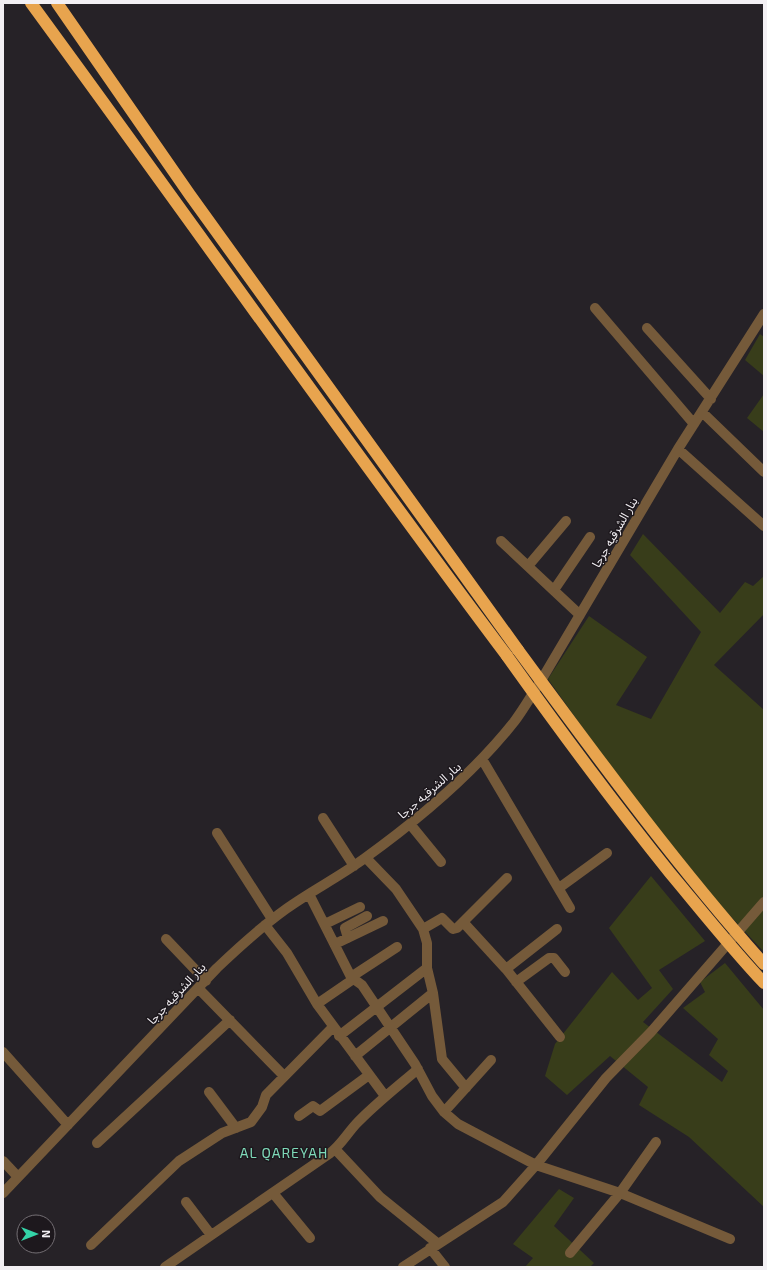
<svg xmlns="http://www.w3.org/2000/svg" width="767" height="1270" viewBox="0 0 767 1270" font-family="'Exo 2','Noto Sans Arabic',sans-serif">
<rect width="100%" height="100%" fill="#262227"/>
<path fill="#383d1a" d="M760,334L764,337V376L745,360Z
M764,394V432L747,418Z
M643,534L720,613L745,582L753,586L764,576V614L714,665L764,710V952L722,907L625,787L548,679L589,616L647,657L616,705L651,719L701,632L630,555Z
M651,876L705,941L659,970L673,989L643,1022L722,1082L728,1071L709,1055L718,1039L683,1008L705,992L700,982L725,963L764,1010V1207L689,1137L639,1105L648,1087L610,1056L567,1095L545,1076L555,1044L612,972L638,1000L652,988L609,928Z
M559,1189L574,1198L554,1226L594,1263L590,1267H525L533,1258L513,1244Z"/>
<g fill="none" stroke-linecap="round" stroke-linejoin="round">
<path stroke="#755a3a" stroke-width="10" d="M595,308L694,424
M647,328L711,399
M702,412L764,472
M678,449L764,526
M501,541L580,615
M528,566L566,521
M554,590L590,537
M482,759L570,908
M323,818L354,866
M410,824L441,862
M217,833L272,919
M366,858L396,889L423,929L427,943V968L433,993L442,1059L466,1088
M559,888L607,853
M309,894L351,977L362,985L415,1064L432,1096L444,1112L458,1124L536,1165L620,1193L730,1239
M463,922L506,969L560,1037
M325,924L360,907
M265,925L287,953L317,1004L385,1096
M423,929L442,918L453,929L457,928L507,878
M348,938L345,928L367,916
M166,939L206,981
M335,944L383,921
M506,969L557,929
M351,977L397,947
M516,982L549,958H554L565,972
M199,989L284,1076
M317,1004L352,980
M339,1036L427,968
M3,1052L68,1125
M355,1056L433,993
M209,1092L236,1128
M444,1112L491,1060
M299,1116L313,1106L320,1111L369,1075
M97,1143L230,1020
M335,1149L380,1197L437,1243
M3,1161L18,1177
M3,1193L217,968C239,947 261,927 286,909C311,891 339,877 365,858C419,819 472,775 514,722C523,710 531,696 539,684L678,449L764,314
M273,1193L310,1238
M186,1202L211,1235
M91,1245L179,1161L222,1133L251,1122L262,1107L266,1095L333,1027
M430,1248L445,1267
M570,1253L620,1193L656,1142
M165,1267L329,1154C341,1145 346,1135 356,1124C375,1104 397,1087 418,1069
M403,1267L503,1202L536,1165L606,1078L651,1032L764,902"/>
<path stroke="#e8a44e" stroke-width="12" d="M31,3C190,220 345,440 507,656
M57,3L190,195L518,650"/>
<path stroke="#e8a44e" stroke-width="12" d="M518,650C597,757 675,864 764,964
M507,656C559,729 613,802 670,873C701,910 731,948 764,983"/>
</g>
<g text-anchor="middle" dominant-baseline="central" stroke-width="3" stroke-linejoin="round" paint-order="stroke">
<g font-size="12" fill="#f3f0f4" stroke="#1d181d">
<text transform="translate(614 532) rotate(-60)">بنار الشرقيه جرجا</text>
<text transform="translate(429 790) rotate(-41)">بنار الشرقيه جرجا</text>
<text transform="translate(176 993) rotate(-47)">بنار الشرقيه جرجا</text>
</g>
<g font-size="14" letter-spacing="1" fill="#7edab9" stroke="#1d181d">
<text x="284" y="1152">AL QAREYAH</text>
</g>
</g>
<rect width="767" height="1270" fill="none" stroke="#f3f0f4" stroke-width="8"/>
<g transform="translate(36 1234) rotate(90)"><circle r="19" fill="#1d181d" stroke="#736e73"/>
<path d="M0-3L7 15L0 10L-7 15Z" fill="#34d4a8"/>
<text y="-6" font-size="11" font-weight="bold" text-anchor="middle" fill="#f3f0f4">N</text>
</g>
</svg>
